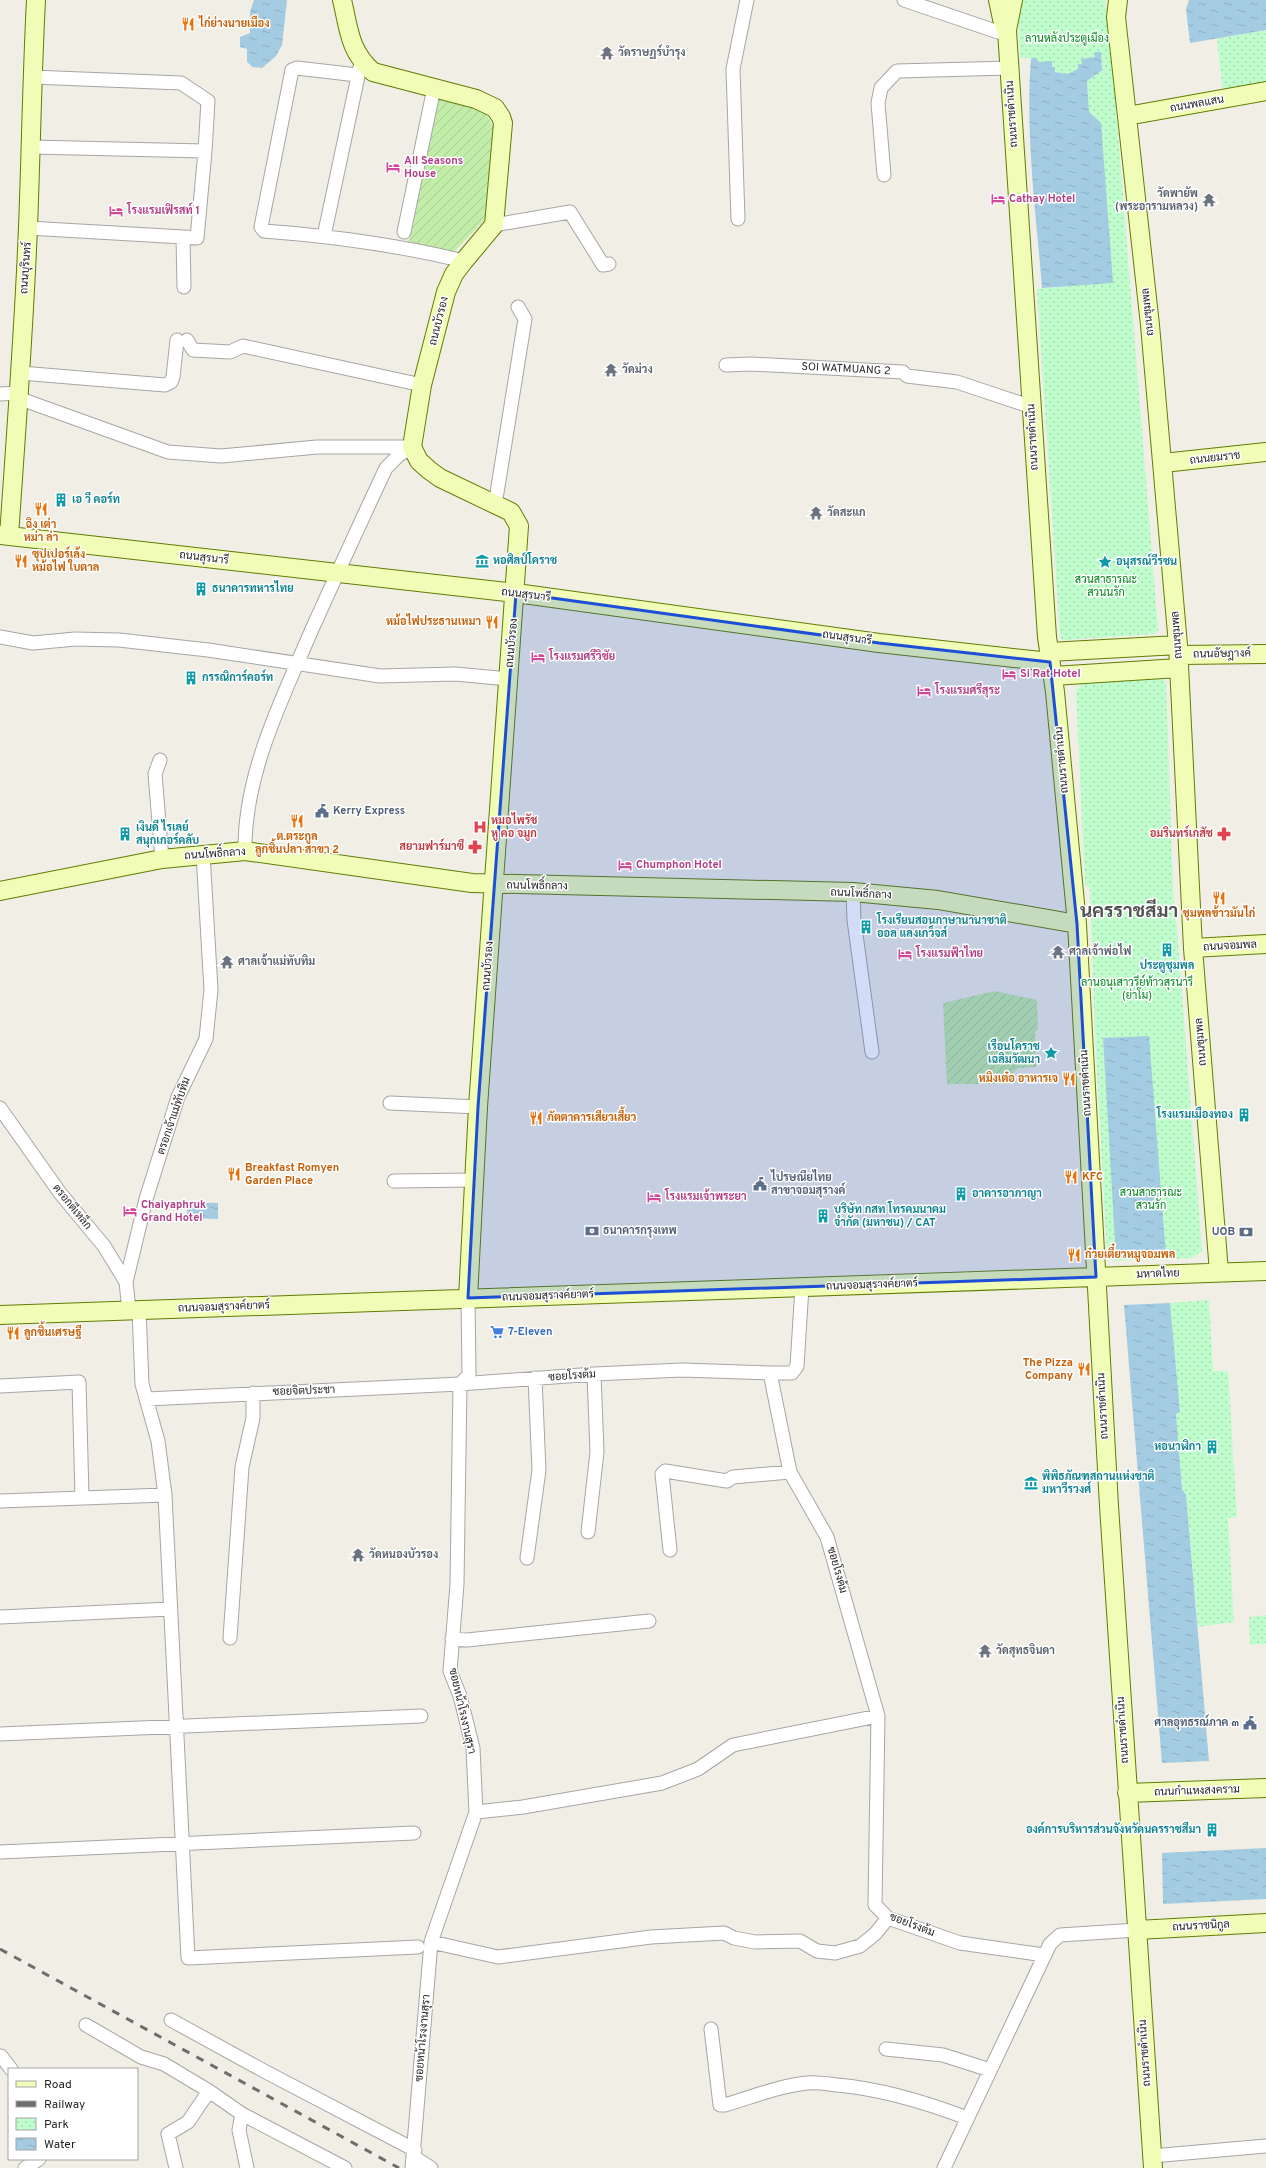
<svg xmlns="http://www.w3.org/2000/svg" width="1266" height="2168" viewBox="0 0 1266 2168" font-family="Overpass,Sarabun,sans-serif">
<defs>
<pattern id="park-dots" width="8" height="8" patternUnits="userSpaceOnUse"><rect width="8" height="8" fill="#c0fdcc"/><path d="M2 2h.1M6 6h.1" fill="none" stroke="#a5d8af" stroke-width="1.8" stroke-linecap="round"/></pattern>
<pattern id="garden-furrows" width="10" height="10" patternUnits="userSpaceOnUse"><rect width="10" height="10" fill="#c2eda8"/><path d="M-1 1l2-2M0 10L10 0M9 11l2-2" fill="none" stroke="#a6cb90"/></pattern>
<pattern id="water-ripples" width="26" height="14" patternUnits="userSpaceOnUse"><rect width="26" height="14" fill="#a3cbe1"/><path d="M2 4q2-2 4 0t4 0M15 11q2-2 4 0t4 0" fill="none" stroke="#8caec1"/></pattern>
</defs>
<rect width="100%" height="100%" fill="#f1eee5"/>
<path fill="url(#park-dots)" d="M1018,0H1105L1113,72L1158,628V631L1153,634L1065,640H1062L1060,635L1037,289L1113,282L1089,112L1087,81L1102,70L1101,52C1095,58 1088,59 1082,64C1079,66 1079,69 1076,71C1063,80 1050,67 1037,62V58H1020Z
M1266,30V85L1223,92L1217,39Z
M1158,678L1166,682L1174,912L1176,916L1202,1251L1192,1258L1115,1261L1110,1260L1107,1256L1095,1035L1090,887L1085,885L1076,691L1082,683Z
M1209,1300L1213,1371H1228L1237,1517L1228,1518L1234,1622L1198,1627L1186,1495L1182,1489L1176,1414L1180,1412L1170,1303Z
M1266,1615V1644L1250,1645L1249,1617Z"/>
<path fill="url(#garden-furrows)" d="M436,98L480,107L485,110L493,127L487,217L453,253L408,245Z
M995,991L1037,1000L1038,1030L1035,1031L1036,1067L1018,1068L1010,1076V1084H947L943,1003Z"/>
<path fill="url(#water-ripples)" d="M254,0H287L282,45L276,56L262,68L253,67L247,62V49L240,47V37L250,33V12Z
M1189,0H1266V30L1190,43L1186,9Z
M1095,52H1101L1102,70L1087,81L1089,112L1101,123L1113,283L1042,288C1036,212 1025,134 1031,58H1037L1038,62L1052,61V67H1055V72L1068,74L1078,69V64H1082L1081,59L1095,57Z
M1149,1036L1166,1256L1116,1258L1103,1038Z
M187,1202L218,1203V1219L187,1218Z
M1170,1303L1180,1412L1176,1414L1182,1489L1186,1495L1209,1761L1162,1763L1124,1305Z
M1266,1848V1899L1163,1904L1162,1853Z"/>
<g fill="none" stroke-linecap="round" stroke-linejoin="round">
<g stroke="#a6a6a6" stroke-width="15">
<path id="street" d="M904,0L1007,35
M357,75L297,68L292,70L261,227L264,231C331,236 398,245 464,261
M32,77L181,83L208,101L205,151L197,238L183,237L184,287
M31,147L205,151
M884,175L878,103L881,88L897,71L1010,68
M738,219L733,69L747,0
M494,225L570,212L603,265L609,264
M28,228L183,237
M404,232L434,88
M324,236L360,67
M187,340L193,350L230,352L243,346L422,385
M726,365L751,364L903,372L907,376L957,382L1032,407
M21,373L165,385L171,382L173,377L177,340
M0,394L18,393
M18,398L168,452L221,456L317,447H410
M495,505L525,319L518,307
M0,637L33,643L75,639L119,640L208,650L380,676L455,674L509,679
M160,760L155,774L162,859
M245,851C244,773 283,697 313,627C337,574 361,521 386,468L399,455L412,447
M853,892L854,920L872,1052
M390,1103L478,1107
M0,1108L60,1193L104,1246L126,1282L129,1310
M394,1181L475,1180
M126,1282L146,1199L178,1097L206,1039L211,990L203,854
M139,1310L142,1384L158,1441L165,1495L188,1958L418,1947
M770,1373H792L797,1366L802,1287
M0,1386L79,1382L82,1497
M147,1399L460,1384L594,1374L682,1370L770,1373L790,1472L827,1537L878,1716L875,1905L888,1918L960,1943L1044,1955
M0,1501L165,1495
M588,1532L597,1452L594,1374
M670,1550L662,1474L665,1471L727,1481L733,1477L790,1472
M527,1558L539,1470L535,1378
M0,1617L170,1609
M230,1638L242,1467L253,1418V1393
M452,1639L467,1640L649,1621
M0,1734L421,1716
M476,1812L523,1807L662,1783L698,1769L733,1745L878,1716
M0,1852L414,1833
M431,1942L498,1957L651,1937L724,1933L734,1938L755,1942L800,1941L817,1951L835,1953L860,1946L875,1934L888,1918
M171,2020L264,2071L415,2150
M86,2025L141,2057L164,2064L209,2091
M711,2029L720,2105H725C752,2097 779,2086 807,2083C817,2082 828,2084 837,2085C883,2089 925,2102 967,2118
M886,2049L943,2055L990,2070
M1,2056L11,2069
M1152,2156L1266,2146
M414,2157L431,2168
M25,2168L39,2159
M176,2168L168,2134L188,2122L209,2091L242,2114
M247,2168L239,2130L242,2114L345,2168
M412,2168L431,1942L476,1812L473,1748L460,1696L450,1671L457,1584L460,1384L469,1375L468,1298
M944,2168L1050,1944L1060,1935L1137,1930"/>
</g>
<g stroke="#607d00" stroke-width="20">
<path id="secondary" d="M342,0C349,29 349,51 373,72L476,99L495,108L501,117L503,123L494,225L464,261L454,274L446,292L422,385L412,447L419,461L429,470L440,478L511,512L519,526L478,1107L468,1298
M998,0L1002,19L1007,31L1047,637L1055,692L1077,924L1109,1506L1153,2168
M1118,0L1116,17L1150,325L1178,645L1193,948L1219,1272
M1007,30L1013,0
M1127,116L1266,91
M1163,463L1266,452
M0,535L516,593L879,643L1050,662
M9,536C16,433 24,330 28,227C31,151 32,76 36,0
M1049,652L1178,645
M1179,655L1266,654
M1053,676L1179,668
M0,891L162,859L245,851L472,883L853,892L938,900L1077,924
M1193,948L1266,944
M0,1315L1266,1271
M1127,1793L1266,1788
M1137,1930L1266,1923"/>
</g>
<use href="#street" stroke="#fff" stroke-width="13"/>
<use href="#secondary" stroke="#f1fdb7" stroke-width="18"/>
<path stroke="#6d6d6d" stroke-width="3" stroke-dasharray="8 8" stroke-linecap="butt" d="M0,1949L399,2168"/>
</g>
<path fill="#1d4ed8" fill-opacity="0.2" stroke="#1d4ed8" stroke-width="3" stroke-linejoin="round" d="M516,593L879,643L1050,662L1077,924L1096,1277L468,1298L478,1107Z"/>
<defs>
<g id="restaurant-bare" transform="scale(1.08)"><path d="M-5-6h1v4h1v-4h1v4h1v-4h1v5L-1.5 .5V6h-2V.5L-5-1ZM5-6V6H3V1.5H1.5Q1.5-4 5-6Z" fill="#e8710a" stroke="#fff" stroke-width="2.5" paint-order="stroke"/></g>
<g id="temple-bare" transform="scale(1.08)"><path d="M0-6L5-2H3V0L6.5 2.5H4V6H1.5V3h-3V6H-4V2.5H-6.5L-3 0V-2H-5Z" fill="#6b7280" stroke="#fff" stroke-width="2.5" paint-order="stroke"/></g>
<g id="hotel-bare" transform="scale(1.08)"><path d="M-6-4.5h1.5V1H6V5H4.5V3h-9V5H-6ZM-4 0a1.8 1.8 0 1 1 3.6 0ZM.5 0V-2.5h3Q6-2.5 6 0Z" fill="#d1479c" stroke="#fff" stroke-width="2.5" paint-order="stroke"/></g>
<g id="building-bare" transform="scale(1.08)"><path d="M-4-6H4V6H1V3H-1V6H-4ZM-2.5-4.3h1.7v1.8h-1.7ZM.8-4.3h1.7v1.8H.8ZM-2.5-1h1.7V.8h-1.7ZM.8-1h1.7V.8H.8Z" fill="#0f9aa8" stroke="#fff" stroke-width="2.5" paint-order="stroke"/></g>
<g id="museum-bare" transform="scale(1.08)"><path d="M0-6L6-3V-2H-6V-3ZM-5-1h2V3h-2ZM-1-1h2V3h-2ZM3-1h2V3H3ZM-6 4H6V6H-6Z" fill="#0f9aa8" stroke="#fff" stroke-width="2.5" paint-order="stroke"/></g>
<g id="sight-bare" transform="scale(1.08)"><path d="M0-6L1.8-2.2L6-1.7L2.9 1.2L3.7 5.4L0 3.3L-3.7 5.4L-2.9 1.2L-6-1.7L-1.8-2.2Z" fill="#0f9aa8" stroke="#fff" stroke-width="2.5" paint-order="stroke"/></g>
<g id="civic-bare" transform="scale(1.08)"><path d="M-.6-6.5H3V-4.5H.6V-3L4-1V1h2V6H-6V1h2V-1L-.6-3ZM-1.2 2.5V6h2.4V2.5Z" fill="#5c6f8a" stroke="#fff" stroke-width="2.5" paint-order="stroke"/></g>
<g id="hospital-bare" transform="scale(1.08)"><path d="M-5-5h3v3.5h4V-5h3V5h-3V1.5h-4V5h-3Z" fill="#e0444e" stroke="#fff" stroke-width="2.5" paint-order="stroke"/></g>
<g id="pharmacy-bare" transform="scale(1.08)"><path d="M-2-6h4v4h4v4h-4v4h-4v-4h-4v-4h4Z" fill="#e0444e" stroke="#fff" stroke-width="2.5" paint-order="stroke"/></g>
<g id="bank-bare" transform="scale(1.08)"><path d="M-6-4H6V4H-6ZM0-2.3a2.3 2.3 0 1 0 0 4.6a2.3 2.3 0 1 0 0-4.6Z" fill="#5c6f8a" stroke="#fff" stroke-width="2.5" paint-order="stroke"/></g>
<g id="supermarket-bare" transform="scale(1.08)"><path d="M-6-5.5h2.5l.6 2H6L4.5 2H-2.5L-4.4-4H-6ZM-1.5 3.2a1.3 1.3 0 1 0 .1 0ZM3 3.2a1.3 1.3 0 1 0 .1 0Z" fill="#3f7fe0" stroke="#fff" stroke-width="2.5" paint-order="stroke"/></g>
</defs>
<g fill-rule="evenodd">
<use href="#restaurant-bare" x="188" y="24"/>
<use href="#temple-bare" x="607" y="53"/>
<use href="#hotel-bare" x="393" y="167"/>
<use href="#hotel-bare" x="998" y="199"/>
<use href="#temple-bare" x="1209" y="200"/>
<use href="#hotel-bare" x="116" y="211"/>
<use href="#temple-bare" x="611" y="370"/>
<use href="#building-bare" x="61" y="500"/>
<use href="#restaurant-bare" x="41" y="509"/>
<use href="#temple-bare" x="816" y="513"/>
<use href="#restaurant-bare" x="21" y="561"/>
<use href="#museum-bare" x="482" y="561"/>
<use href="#sight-bare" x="1105" y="562"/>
<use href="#building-bare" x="201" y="589"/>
<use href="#restaurant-bare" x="492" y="622"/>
<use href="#hotel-bare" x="538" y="657"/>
<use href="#hotel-bare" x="1009" y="674"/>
<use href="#building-bare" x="191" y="678"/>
<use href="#hotel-bare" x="924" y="691"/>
<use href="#civic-bare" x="322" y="811"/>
<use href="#restaurant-bare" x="297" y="821"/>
<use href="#hospital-bare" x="480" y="827"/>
<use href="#building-bare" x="125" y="834"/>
<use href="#pharmacy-bare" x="1224" y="834"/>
<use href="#pharmacy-bare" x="475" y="847"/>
<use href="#hotel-bare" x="625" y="865"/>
<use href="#restaurant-bare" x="1219" y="898"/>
<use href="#building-bare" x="866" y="927"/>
<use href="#building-bare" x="1167" y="950"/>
<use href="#temple-bare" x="1058" y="952"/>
<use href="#hotel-bare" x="905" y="954"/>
<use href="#temple-bare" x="227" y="962"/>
<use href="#sight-bare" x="1051" y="1053"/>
<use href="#restaurant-bare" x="1069" y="1079"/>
<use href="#building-bare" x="1244" y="1115"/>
<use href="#restaurant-bare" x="536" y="1118"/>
<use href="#restaurant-bare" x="234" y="1174"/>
<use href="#restaurant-bare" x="1071" y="1177"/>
<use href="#civic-bare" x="760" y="1184"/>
<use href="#building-bare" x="961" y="1194"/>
<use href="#hotel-bare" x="654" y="1197"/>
<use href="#hotel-bare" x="130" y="1211"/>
<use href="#building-bare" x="823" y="1216"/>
<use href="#bank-bare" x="592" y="1231"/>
<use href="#bank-bare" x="1246" y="1232"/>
<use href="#restaurant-bare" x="1074" y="1255"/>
<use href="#supermarket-bare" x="497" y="1332"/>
<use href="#restaurant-bare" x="13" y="1333"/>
<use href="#restaurant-bare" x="1084" y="1369"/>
<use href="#building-bare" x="1212" y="1447"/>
<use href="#museum-bare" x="1031" y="1483"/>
<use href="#temple-bare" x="358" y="1555"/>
<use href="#temple-bare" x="985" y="1651"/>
<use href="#civic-bare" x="1250" y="1723"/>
<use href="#building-bare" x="1212" y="1830"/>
</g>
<g text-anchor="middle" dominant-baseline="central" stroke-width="3" stroke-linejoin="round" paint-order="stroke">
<g font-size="11" font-weight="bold" fill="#c56008" stroke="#fff" text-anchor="start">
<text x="199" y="24">ไก่ย่างนายเมือง</text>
<text x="41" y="525" text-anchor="middle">ฉิง เต่า<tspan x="41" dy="13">หม่า ล่า</tspan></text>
<text x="32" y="555">ซุปเปอร์เล้ง<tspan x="32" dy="13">หม้อไฟ ใบตาล</tspan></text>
<text x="481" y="622" text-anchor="end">หม้อไฟประธานเหมา</text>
<text x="297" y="837" text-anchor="middle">ต.ตระกูล<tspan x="297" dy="13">ลูกชิ้นปลา สาขา 2</tspan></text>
<text x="1219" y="914" text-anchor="middle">ชุมพลข้าวมันไก่</text>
<text x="1058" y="1079" text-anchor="end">หมิงเต๋อ อาหารเจ</text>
<text x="547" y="1118">ภัตตาคารเสียวเสี้ยว</text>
<text x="245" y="1168">Breakfast Romyen<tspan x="245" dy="13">Garden Place</tspan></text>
<text x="1082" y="1177">KFC</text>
<text x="1085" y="1255">ก๋วยเตี๋ยวหมูจอมพล</text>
<text x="24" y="1333">ลูกชิ้นเศรษฐี</text>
<text x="1073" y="1363" text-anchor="end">The Pizza<tspan x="1073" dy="13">Company</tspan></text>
</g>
<g font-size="11" fill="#05861f" stroke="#fff">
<text x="1067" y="39">ลานหลังประตูเมือง</text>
<text x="1106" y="580">สวนสาธารณะ<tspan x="1106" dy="13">สวนนรัก</tspan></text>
<text x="1137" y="983">ลานอนุเสาวรีย์ท้าวสุรนารี<tspan x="1137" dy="13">(ย่าโม)</tspan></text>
<text x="1151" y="1193">สวนสาธารณะ<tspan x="1151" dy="13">สวนรัก</tspan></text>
</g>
<g font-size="11" font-weight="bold" fill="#5b616d" stroke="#fff" text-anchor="start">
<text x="618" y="53">วัดราษฏร์บำรุง</text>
<text x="1198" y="194" text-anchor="end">วัดพายัพ<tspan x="1198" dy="13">(พระอารามหลวง)</tspan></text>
<text x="622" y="370">วัดม่วง</text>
<text x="827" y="513">วัดสะแก</text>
<text x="1069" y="952">ศาลเจ้าพ่อไฟ</text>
<text x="238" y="962">ศาลเจ้าแม่ทับทิม</text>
<text x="369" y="1555">วัดหนองบัวรอง</text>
<text x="996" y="1651">วัดสุทธจินดา</text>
</g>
<g font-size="11" fill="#1f1f1f" stroke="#fff">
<text transform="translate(1197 104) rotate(-10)">ถนนพลแสน</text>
<text transform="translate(1012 114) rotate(-94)">ถนนราชดำเนิน</text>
<text transform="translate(26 268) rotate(-86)">ถนนบุรินทร์</text>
<text transform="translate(1148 312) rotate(-96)">ถนนชุมพล</text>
<text transform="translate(439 321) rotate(-76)">ถนนบัวรอง</text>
<text transform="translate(846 369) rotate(3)">SOI WATMUANG 2</text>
<text transform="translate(1033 437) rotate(-93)">ถนนราชดำเนิน</text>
<text transform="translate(1215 458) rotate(-6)">ถนนยมราช</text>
<text transform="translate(204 558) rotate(7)">ถนนสุรนารี</text>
<text transform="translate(526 595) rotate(7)">ถนนสุรนารี</text>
<text transform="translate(1177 635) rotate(-94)">ถนนชุมพล</text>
<text transform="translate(847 638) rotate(8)">ถนนสุรนารี</text>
<text transform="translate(512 643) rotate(-85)">ถนนบัวรอง</text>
<text transform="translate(1222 654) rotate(-1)">ถนนอัษฎางค์</text>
<text transform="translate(1062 760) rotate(-95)">ถนนราชดำเนิน</text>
<text transform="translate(215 854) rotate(-4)">ถนนโพธิ์กลาง</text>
<text transform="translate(537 886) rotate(1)">ถนนโพธิ์กลาง</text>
<text transform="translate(861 894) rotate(3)">ถนนโพธิ์กลาง</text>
<text transform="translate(1230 946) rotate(-3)">ถนนจอมพล</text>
<text transform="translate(488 966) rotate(-86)">ถนนบัวรอง</text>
<text transform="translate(1201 1042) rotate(-95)">ถนนชุมพล</text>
<text transform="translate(1086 1083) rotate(-93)">ถนนราชดำเนิน</text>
<text transform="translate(174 1116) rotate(-71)">ตรอกเจ้าแม่ทับทิม</text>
<text transform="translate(72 1207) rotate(51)">ตรอกตีเหล็ก</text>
<text transform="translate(1158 1274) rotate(-2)">มหาดไทย</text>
<text transform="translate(872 1285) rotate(-2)">ถนนจอมสุรางค์ยาตร์</text>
<text transform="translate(548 1296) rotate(-2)">ถนนจอมสุรางค์ยาตร์</text>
<text transform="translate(224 1307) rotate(-2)">ถนนจอมสุรางค์ยาตร์</text>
<text transform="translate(572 1376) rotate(-4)">ซอยโรงต้ม</text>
<text transform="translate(304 1391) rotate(-2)">ซอยจิตประชา</text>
<text transform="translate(1103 1406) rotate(-93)">ถนนราชดำเนิน</text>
<text transform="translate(837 1570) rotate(74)">ซอยโรงต้ม</text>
<text transform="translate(462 1711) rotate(77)">ซอยหน้าโรงงานสุรา</text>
<text transform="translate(1123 1730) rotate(-94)">ถนนราชดำเนิน</text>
<text transform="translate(1197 1791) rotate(-2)">ถนนกำแหงสงคราม</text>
<text transform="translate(912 1925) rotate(21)">ซอยโรงต้ม</text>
<text transform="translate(1201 1926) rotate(-3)">ถนนราชนิกูล</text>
<text transform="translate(423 2038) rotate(-85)">ซอยหน้าโรงงานสุรา</text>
<text transform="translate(1145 2053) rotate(-94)">ถนนราชดำเนิน</text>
</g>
<g font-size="11" font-weight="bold" fill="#b23c85" stroke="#fff" text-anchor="start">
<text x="404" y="161">All Seasons<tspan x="404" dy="13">House</tspan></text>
<text x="1009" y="199">Cathay Hotel</text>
<text x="127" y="211">โรงแรมเฟิรสท์ 1</text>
<text x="549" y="657">โรงแรมศรีวิชัย</text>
<text x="1020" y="674">Si Rat Hotel</text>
<text x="935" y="691">โรงแรมศรีสุระ</text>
<text x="636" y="865">Chumphon Hotel</text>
<text x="916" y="954">โรงแรมฟ้าไทย</text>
<text x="665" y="1197">โรงแรมเจ้าพระยา</text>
<text x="141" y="1205">Chaiyaphruk<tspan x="141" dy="13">Grand Hotel</tspan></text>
</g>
<g font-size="11" font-weight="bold" fill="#0d838f" stroke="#fff" text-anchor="start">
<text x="72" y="500">เอ วี คอร์ท</text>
<text x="493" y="561">หอศิลป์โคราช</text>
<text x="1116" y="562">อนุสรณ์วีรชน</text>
<text x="212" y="589">ธนาคารทหารไทย</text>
<text x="202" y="678">กรรณิการ์คอร์ท</text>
<text x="136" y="828">เงินดี ไรเลย์<tspan x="136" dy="13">สนุกเกอร์คลับ</tspan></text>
<text x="877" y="921">โรงเรียนสอนภาษานานาชาติ<tspan x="877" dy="13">ออล แลงเกว็จส์</tspan></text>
<text x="1167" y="966" text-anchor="middle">ประตูชุมพล</text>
<text x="1040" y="1047" text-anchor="end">เรือนโคราช<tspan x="1040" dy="13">เฉลิมวัฒนา</tspan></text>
<text x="1233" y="1115" text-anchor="end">โรงแรมเมืองทอง</text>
<text x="972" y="1194">อาคารอาภาญา</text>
<text x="834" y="1210">บริษัท กสท โทรคมนาคม<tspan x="834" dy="13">จำกัด (มหาชน) / CAT</tspan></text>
<text x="1201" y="1447" text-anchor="end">หอนาฬิกา</text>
<text x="1042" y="1477">พิพิธภัณฑสถานแห่งชาติ<tspan x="1042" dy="13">มหาวีรวงศ์</tspan></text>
<text x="1201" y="1830" text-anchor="end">องค์การบริหารส่วนจังหวัดนครราชสีมา</text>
</g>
<g font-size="11" font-weight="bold" fill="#4e5e75" stroke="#fff" text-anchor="start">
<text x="333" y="811">Kerry Express</text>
<text x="771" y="1178">ไปรษณียไทย<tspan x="771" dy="13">สาขาจอมสุรางค์</tspan></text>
<text x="603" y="1231">ธนาคารกรุงเทพ</text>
<text x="1235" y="1232" text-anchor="end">UOB</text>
<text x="1239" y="1723" text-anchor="end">ศาลอุทธรณ์ภาค ๓</text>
</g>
<g font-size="11" font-weight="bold" fill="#be3a42" stroke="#fff" text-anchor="end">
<text x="491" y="821" text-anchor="start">หมอไพรัช<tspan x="491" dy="13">หู คอ จมูก</tspan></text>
<text x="1213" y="834">อมรินทร์เภสัช</text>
<text x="464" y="847">สยามฟาร์มาซี</text>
</g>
<g font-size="11" font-weight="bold" fill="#366cbe" stroke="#fff" text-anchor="start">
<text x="508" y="1332">7-Eleven</text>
</g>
<g font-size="19" font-weight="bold" fill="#525252" stroke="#fff">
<text x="1129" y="912">นครราชสีมา</text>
</g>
</g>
<rect x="8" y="2068" width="130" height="92" fill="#ffffff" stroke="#a5a5a5"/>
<rect x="16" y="2081" width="20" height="6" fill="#f1fdb7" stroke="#a5a5a5"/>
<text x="44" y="2088" font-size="12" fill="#1f1f1f">Road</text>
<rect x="16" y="2101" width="20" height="6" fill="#6d6d6d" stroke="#a5a5a5"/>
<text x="44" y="2108" font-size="12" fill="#1f1f1f">Railway</text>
<rect x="16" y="2118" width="20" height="12" fill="url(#park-dots)" stroke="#a5a5a5"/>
<text x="44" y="2128" font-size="12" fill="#1f1f1f">Park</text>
<rect x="16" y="2138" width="20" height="12" fill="url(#water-ripples)" stroke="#a5a5a5"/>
<text x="44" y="2148" font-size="12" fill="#1f1f1f">Water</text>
</svg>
